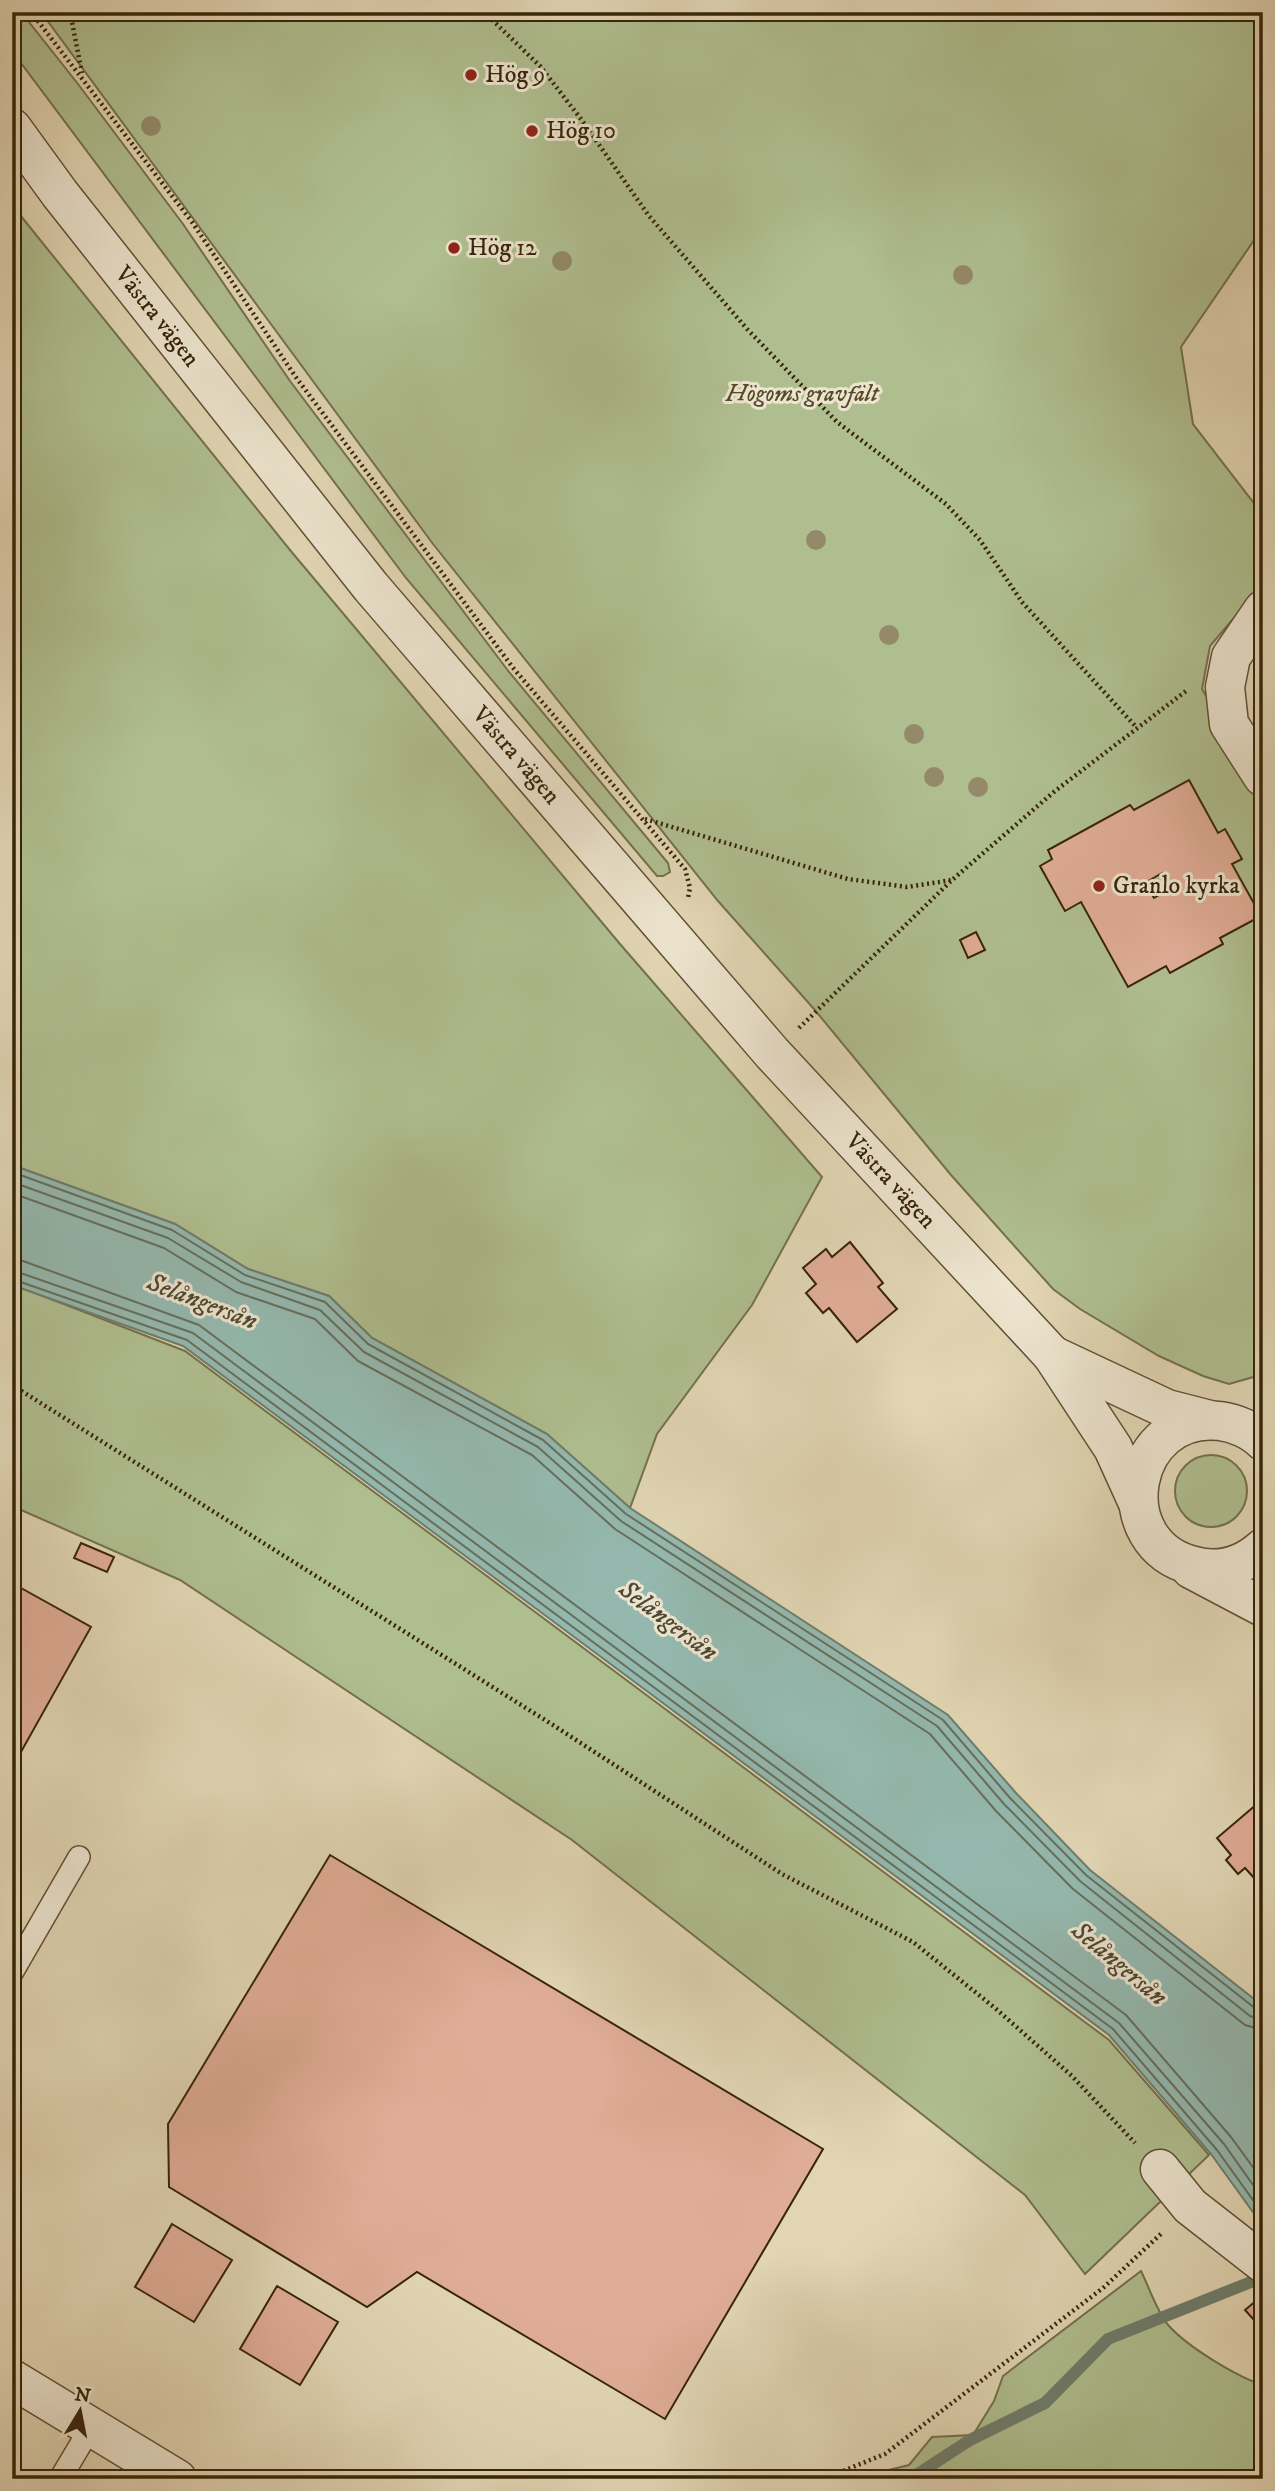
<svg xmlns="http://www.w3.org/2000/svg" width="1275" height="2491" viewBox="0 0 1275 2491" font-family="'IM FELL DW Pica',serif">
<rect width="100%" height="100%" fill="#e1d5b3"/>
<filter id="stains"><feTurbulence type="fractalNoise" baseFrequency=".00286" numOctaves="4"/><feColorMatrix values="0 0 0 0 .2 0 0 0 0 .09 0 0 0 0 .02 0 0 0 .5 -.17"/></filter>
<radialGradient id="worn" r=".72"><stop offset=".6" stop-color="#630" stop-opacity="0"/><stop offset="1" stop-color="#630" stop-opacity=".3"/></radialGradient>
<path fill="#afbe8f" stroke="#73714c" stroke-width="2" d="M12,12H21L78,84L183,224L290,381L509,672L668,863L670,872L663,876H657L406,578L12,51Z
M41,12H1263V227L1181,347L1193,424L1263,515V584L1210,646L1202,689L1263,792V1372L1257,1376L1229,1384L1203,1376L1159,1356L1080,1309L1053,1289L951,1175L814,1009L718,901L433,544Z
M12,205L290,550L620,944L822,1177L752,1305L657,1434L630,1508L547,1434L372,1338L329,1296L248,1269L175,1224L12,1165Z
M12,1284L185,1351L1109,2040L1209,2155L1085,2274L1025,2195L572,1840L180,1580L12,1506Z
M1175 1491a36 36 0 1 1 72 0a36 36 0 1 1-72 0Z
M1141,2271C1149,2287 1158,2314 1169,2326C1188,2347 1237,2377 1263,2385V2479H852L909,2465L932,2437L973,2435L994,2401L1003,2376Z"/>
<path fill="#94b8ae" stroke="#6f7d6c" stroke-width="2" d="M12,1165L175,1224L248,1269L329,1296L372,1338L547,1434L630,1508L948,1715L1016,1793L1090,1870L1263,2006V2226L1211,2154L1109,2035L183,1346L12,1285Z"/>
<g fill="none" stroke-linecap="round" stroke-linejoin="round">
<path stroke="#666e5c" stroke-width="2" d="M12,1172L172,1230L245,1275L325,1302L368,1344L543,1440L626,1514L943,1720L1010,1798L1086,1875L1256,2009L1263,2011
M12,1182L168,1238L241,1282L320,1310L364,1352L538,1447L621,1521L937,1726L1004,1804L1080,1881L1250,2016L1263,2020
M12,1193L164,1248L236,1292L315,1319L358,1361L532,1455L615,1529L930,1734L996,1811L1073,1889L1245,2025L1263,2030
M12,1259L23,1261L199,1325L1126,2015L1231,2137L1263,2181
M12,1270L193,1333L1119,2023L1224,2144L1263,2199
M12,1279L187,1340L1113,2029L1217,2150L1263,2214"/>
<path stroke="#6f7d6c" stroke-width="12" d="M910,2479L970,2440L1045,2403L1108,2339L1251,2282"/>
</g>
<path fill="#dfac95" stroke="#37240a" stroke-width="2" fill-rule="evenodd" d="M1189,780L1218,833L1225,829L1242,859L1232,864L1261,916L1220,938L1223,944L1170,973L1166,966L1128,987L1081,902L1065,911L1040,866L1052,859L1048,850L1130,805L1134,810ZM1162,873L1171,888L1154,898L1145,883Z
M976,932L985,950L968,958L960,940Z
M850,1242L883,1283L878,1287L897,1309L857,1342L829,1308L823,1313L806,1293L816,1284L803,1268L826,1249L832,1257Z
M81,1543L114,1557L107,1572L74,1558Z
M12,1583L91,1627L12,1768Z
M1257,1804L1263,1812V1874L1256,1880L1245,1868L1238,1874L1226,1860L1231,1855L1217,1838Z
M330,1855L823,2149L665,2419L417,2272L367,2307L169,2187L168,2124Z
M172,2224L232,2260L194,2322L135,2287Z
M277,2286L338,2322L300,2385L240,2349Z
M1263,2295V2330L1245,2310Z"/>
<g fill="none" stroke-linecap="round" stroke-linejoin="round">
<g stroke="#625034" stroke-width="24">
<path id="service" d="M12,1973L79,1857
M60,2479L91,2427"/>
</g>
<g stroke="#625034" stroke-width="41">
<path id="minor" d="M1263,610L1231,657L1225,687L1229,724L1263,777
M1160,2169L1190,2206L1263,2263
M12,2379L177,2479"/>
</g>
<g stroke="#625034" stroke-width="41">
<g id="tertiary">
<path id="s1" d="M12,128L60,194L371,587L772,1053L1052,1355L1113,1448L1138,1503"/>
<path d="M1052,1355L1167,1409L1210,1420"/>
<path d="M1263,1441C1252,1430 1235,1423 1220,1421C1130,1411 1105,1544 1194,1566C1220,1573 1243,1566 1263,1548"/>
<path d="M1191,1569L1263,1607"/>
</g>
</g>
<path stroke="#37240a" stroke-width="4.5" stroke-dasharray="2 3.5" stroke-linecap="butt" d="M31,12L192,222L295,376L514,669L685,869L690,888L688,898
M70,12L82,73
M484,12L540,66L581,119L649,216L748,330L837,422L946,504L980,540L1022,602L1137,728
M645,819L848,879L907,887L952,880
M799,1028L952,880L1055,791L1186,691
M12,1385L553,1725L782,1874L913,1942L995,2008L1072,2076L1135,2143
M823,2479L885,2454L1103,2288L1163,2232"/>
<use href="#service" stroke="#ece4ce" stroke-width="21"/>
<use href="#minor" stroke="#ece4ce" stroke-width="38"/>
<use href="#tertiary" stroke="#ece4ce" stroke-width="38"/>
</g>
<g fill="#948968">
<circle cx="151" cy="126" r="10"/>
<circle cx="562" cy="261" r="10"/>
<circle cx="963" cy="275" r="10"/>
<circle cx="816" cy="540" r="10"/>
<circle cx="889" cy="635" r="10"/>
<circle cx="914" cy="734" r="10"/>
<circle cx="934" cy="777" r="10"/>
<circle cx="978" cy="787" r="10"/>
</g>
<g fill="#8f2418" stroke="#ece4ce" stroke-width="2.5">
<circle cx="471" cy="75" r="7"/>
<circle cx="532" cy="131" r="7"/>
<circle cx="454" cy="248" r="7"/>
<circle cx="1099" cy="886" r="7"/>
</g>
<g text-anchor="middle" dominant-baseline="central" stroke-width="6" stroke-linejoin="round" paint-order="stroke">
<g font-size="24" fill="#37240a" stroke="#ece4ce" text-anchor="start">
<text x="485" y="75">Hög 9</text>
<text x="546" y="131">Hög 10</text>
<text x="468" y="248">Hög 12</text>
<text x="1113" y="886">Granlo kyrka</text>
</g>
<g font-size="24" fill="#37240a" stroke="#ece4ce">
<text stroke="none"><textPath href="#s1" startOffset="238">Västra vägen</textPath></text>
<text stroke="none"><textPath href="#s1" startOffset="805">Västra vägen</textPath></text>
<text stroke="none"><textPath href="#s1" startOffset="1372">Västra vägen</textPath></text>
</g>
<g font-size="24" font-style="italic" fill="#554a2b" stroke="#ece4ce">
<text x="802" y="394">Högoms gravfält</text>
</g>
<g font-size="26" font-style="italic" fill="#4e4933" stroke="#ece4ce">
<text transform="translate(202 1302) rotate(21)">Selångersån</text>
<text transform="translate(668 1621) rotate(37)">Selångersån</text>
<text transform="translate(1119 1964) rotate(40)">Selångersån</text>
</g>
</g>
<rect width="1275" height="2491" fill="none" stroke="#e1d5b3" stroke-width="42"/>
<rect x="14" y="14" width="1247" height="2463" fill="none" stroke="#37240a" stroke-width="3.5"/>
<rect x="21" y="21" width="1233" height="2449" fill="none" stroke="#37240a" stroke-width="2"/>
<g transform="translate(80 2411) rotate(10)" stroke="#ece4ce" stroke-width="5" paint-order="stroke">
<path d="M0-5L12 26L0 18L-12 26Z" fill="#37240a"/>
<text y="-10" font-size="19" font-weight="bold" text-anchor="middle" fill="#37240a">N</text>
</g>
<rect width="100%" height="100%" filter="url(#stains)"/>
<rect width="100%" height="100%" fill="url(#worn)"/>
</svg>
